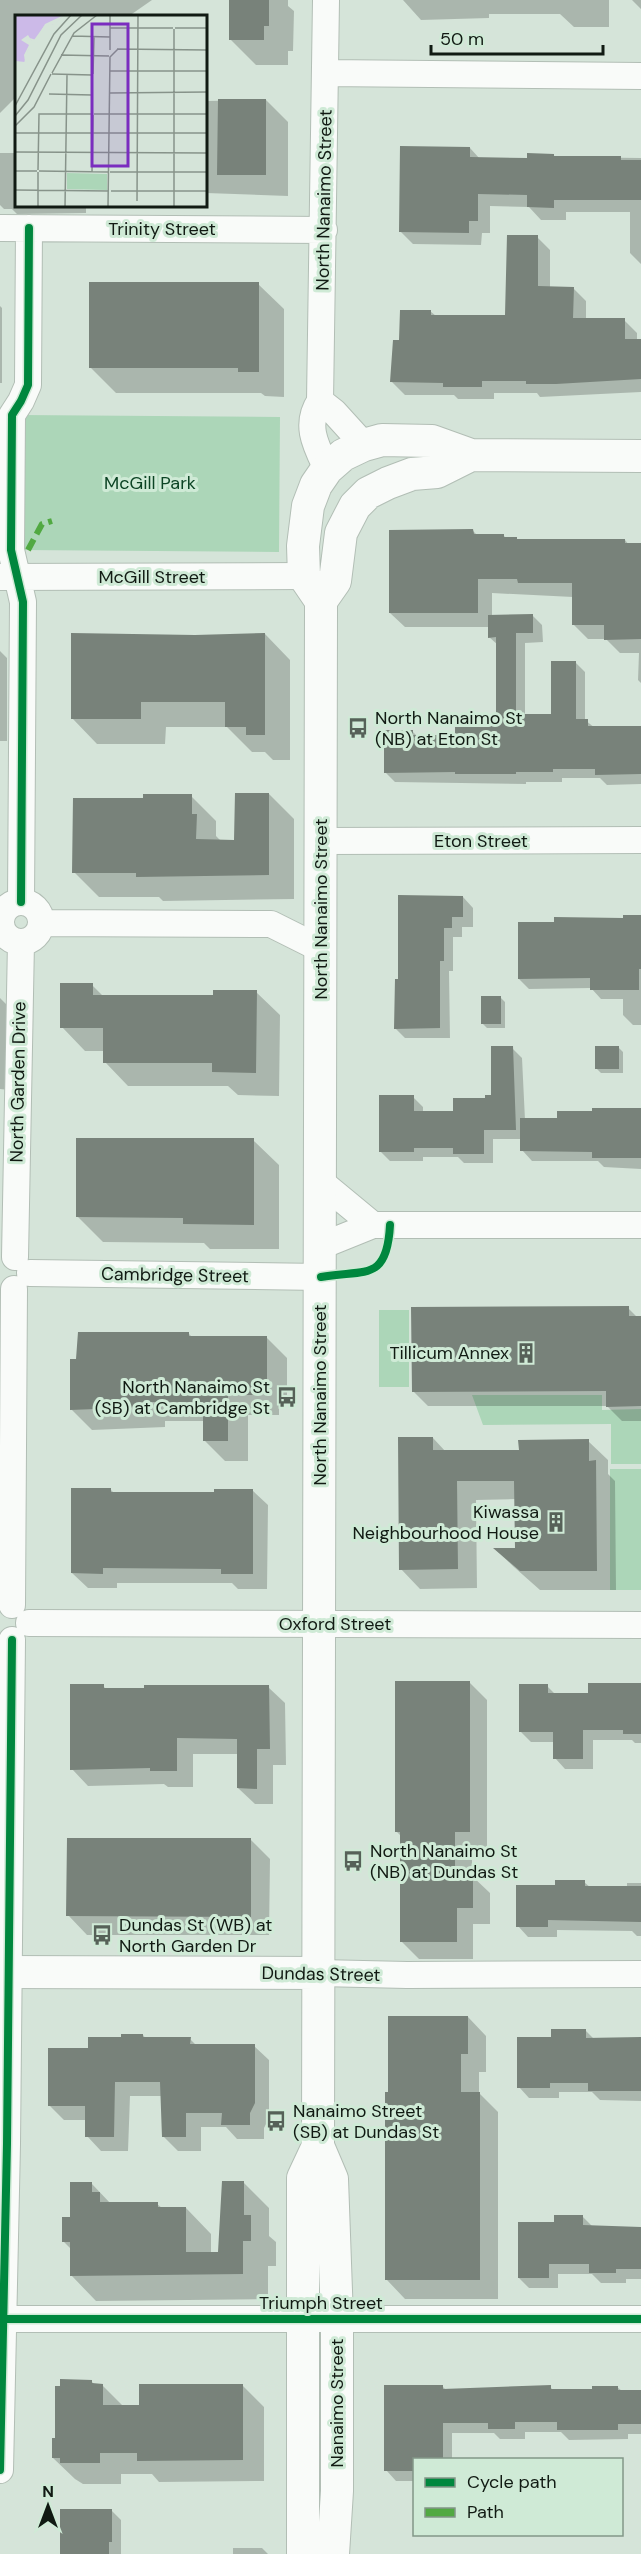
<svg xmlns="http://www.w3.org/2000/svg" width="641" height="2554" viewBox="0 0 641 2554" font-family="'DM Sans',sans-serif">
<rect width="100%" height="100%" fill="#d5e4d9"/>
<path fill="#acd6b8" d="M21,415L280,417L279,552L21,550Z
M379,1310H409V1387H379Z
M472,1395H602V1410L641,1409V1464H611V1424L483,1425Z
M610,1469H641V1590H610Z"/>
<path fill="#0003" d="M0,0H152L129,16H16V97L0,113Z
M231,0H288V6L294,11L293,51H288V65H256L231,40Z
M403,0H609V27H574L560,14H489V18L421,20Z
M632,0H641V9Z
M266,100L288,122V196L206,193V101Z
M470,148L480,159L528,160L553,155L556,157L641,158V264L630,253V212H566V220H541L529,207L490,206V233H482L481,245L413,244L400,231Z
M0,153H16V206H86V213L17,214L12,209H4L0,205Z
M537,237L550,250V288H573L586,301V320H624L637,333V341H641V392L540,397L537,393H494V399H458L454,395H405L392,382L401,341L430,311L436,316H506Z
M258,284L284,309V397L265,396L261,393H116L90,367Z
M0,306L2,308V383H0Z
M473,531L477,535H503L507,539L518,541L625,540L629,545H641V683L638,680L639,653H620L606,639H588L573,624V597L492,593V616L532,615L542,625L543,642L525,643V715H553L575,662L585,672V720L595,728L641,727V784L607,785L600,778H562V782H526V784L395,782L385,772L412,731L418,737H456L498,726V645L489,637V627H405L390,613Z
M265,634L290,660V760H273L265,752H252L227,727H166L165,744H97L72,718L235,637Z
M0,651L7,658V741H0Z
M269,794L294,819V899L163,901L159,897H99L74,872L144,799L191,796L216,821V836L221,841H236Z
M463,897L473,908V927H462V937H453V971H449L450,1038H405L395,1028L399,980Z
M641,916V1025H633L623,1015V999H601L591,988L529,989L519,979L625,919Z
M92,985L104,997H214L256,992L280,1015L279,1096L238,1095L228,1086H128L105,1062V1051H85L62,1027Z
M500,997L505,1002V1028H487L482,1023Z
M0,998L9,1007V1090L0,1089Z
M618,1047L623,1052V1073H601L596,1068Z
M512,1048L522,1058L525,1120H559L594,1113V1109L641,1108V1169L604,1167L598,1161H532L522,1150V1139H493V1163H464L458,1157H423V1161H390L380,1151L413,1097L423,1107V1112H454L492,1096Z
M253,1140L279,1165V1249H210L204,1243L103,1242L78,1217Z
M628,1308L637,1317H641V1421H622L607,1406H428L413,1391Z
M189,1334L192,1337L267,1338L287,1358V1405H279V1415H248V1461H225L204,1440V1421H165V1427L92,1430L71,1409Z
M0,1350L3,1353V1385H0Z
M433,1438L446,1452L520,1451L588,1441L608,1460V1474L615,1481L616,1590H540L514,1567L496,1550L516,1549V1499L476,1500L477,1588L420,1589L401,1569Z
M110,1489L115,1494H215L252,1490L268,1505L267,1589H238L232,1583H117V1588H88L72,1573Z
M470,1683L487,1700V1848H472V1876L490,1893V1924H473V1959H419L402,1942L401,1836L396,1831Z
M103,1686L106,1689L268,1687L285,1703L286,1765H273V1804H255L238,1788V1754H193V1787H168L164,1784L88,1786L72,1769Z
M547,1686L556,1695H590L641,1686V1743H635L632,1740H593V1769H565L555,1758V1742H531L521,1732Z
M250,1839L270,1859L269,1935H87L68,1915Z
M584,1882L591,1888H627V1883H641V1936H637L632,1931L557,1930V1937H528L518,1926L556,1886Z
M468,2017L486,2036V2072H479V2093L498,2112V2299H405L387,2280Z
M585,2030L594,2039H641V2101L600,2100L592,2092H559V2098H529L519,2087L552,2039Z
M143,2035L146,2039H190L197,2046H254L269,2060V2118L264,2128V2139H237L226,2127H201V2151H178L163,2136L162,2096H130L128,2151H101L87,2136V2120H64L50,2106L90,2049L122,2038Z
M244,2183L269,2208V2236L276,2242V2266H268V2299L96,2301L71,2275V2249L63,2241L71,2219L92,2184L111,2204H157L162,2208H186L211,2234V2253L220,2254Z
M582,2216L593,2227L641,2228V2279H626V2283H601L592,2274H558V2288H529L519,2278L555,2224Z
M91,2381L95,2385H102L123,2406H140L243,2386L264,2407V2481L159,2482L152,2474H121V2484H83L75,2479L53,2458L56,2439Z
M442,2386L446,2390L550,2387L554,2391H594L617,2387L622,2391H641V2434H628V2439L569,2440L561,2432H525V2439H500L494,2433H452V2460H414V2481H396L386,2470Z
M111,2510L121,2520V2554H61Z
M233,2548H262L268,2554H233Z"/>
<path fill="#78827a" d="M229,0H269V26H264V40H229Z
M218,99H266V175H217Z
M400,146L470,147V157L527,158V153L554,154V156H621V160H641V200H554V208L527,207V195L478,194V221H469V233L399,232Z
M507,235H538V286L574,287L573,318H625V339H641V379L556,384H526V381H482V387H443V383L390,382L393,340H399L400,310H431V315H505Z
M89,282H259V372H238V368H89Z
M473,529L474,534H504V537H517V539H625V543H641V639L604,640V625H572V583H518L517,579H478V613H389V530Z
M533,614V633H516V714H551V661H576V719H588V726H641V774L595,775V769H553V772H516V774H455V772L384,773V730H413V735H455V727H487V724H496V637L488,638V615Z
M71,633L195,635L265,633V735H246V727H225V702H141V719H71Z
M235,793H269V875L136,877V873H72L73,798H143V794H192V814H197L196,839L234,840Z
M398,895L463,896V917H452V928H444V961H440V1028L394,1029L395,979H398Z
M623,915H641V969H639V990H590V978L518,979V922H554V917L623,918Z
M60,983H93V995H213V990H257L256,1073L212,1072V1063H103V1028H60Z
M481,996H501V1024H481Z
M491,1046H513L516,1130H484V1154H453V1148H414V1152H379V1095H414V1111H453V1098H485V1095H491Z
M595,1046H619V1069H595Z
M592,1108H641V1158H592V1152L520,1151V1118H557V1111H592Z
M76,1138H254V1225L183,1224V1218L76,1217Z
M629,1306V1316H641V1406L606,1407V1391L412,1392L411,1307Z
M78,1332H189V1336H267V1385H259V1395H228V1441H203V1402H146V1407L70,1410V1359H76Z
M398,1437H433V1450H519L518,1440L589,1439V1461L596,1460L597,1571H520L493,1548H515L514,1481H457L458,1569L399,1570Z
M71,1488H111V1492H214V1489H253V1574H221V1569L103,1568V1574L71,1573Z
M395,1681H470V1832H455V1875H473V1908H457V1942H400V1832H395Z
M588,1683H641V1734H623V1730H583V1759H553V1732H519V1684H548V1693H588Z
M70,1684H104V1688H144V1685H269L270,1749H257V1789L237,1788V1739L177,1738V1771H150V1768L70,1770Z
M67,1838H251V1917L66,1916Z
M555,1880H585V1886H641V1922L548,1920V1927H516V1885H555Z
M388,2016H468V2054H461V2092H480V2280H385V2092H388Z
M551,2029H586V2038L641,2037V2091H588V2083H550V2088H517V2037H551Z
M121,2034H143V2037H191L190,2044H255V2103L250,2113V2125H221L222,2113H186V2137H162L160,2082H115L114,2137H85V2106H48V2048H88V2037H121Z
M222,2181H244V2215H251V2241H243V2274L70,2276V2242H62V2217H70V2182H92V2192H100V2202H158V2207H186V2252H218Z
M554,2215H583V2225L641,2227V2269H616V2273H589V2264H549V2278H518V2222H554Z
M60,2379L92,2380V2383L103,2384V2405H139V2384H243V2460L137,2461V2453H100V2463H60V2458H52V2438H55V2386H60Z
M384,2385H443V2389L551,2385V2389H592V2386H618V2390H641V2424H618V2430H557V2422H515V2429H488V2423H443V2460H414V2471H384Z
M60,2509H112V2542H109V2554H60Z"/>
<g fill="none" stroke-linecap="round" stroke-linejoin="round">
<g stroke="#b2beb5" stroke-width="28">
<path id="minor" d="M326,0L320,401C304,425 316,446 327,469
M325,73L641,76
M0,228L324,230
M320,401L334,412L364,445
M0,577L304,576
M321,841L641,840
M1 922a20 20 0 1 1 40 0a20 20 0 1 1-40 0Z
M21,902L23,602L11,550L12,415L21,401L28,385L29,228
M41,923L271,924L321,949
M321,1182L373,1225
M321,1246L373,1225H641
M15,1257L21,942
M30,1273L321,1277
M12,1605L14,1289
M29,1623L641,1625
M319,1973L407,1975L641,1974
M0,2319H641
M0,2470L7,2144L12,1640"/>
</g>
<g stroke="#b2beb5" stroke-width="34">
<path id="major" d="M321,601L335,581L341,533L355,506L368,493L388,483L412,474L437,472L471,455
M0,1972L319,1973
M318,2146L332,2179L337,2319V2491L333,2554
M303,2554V2178L318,2146L321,610V601L304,576L303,546L308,506L316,485L327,469L343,455L364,445L382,440L432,441L471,455L641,456"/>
</g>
<use href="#minor" stroke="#f9fbf9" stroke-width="26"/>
<use href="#major" stroke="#f9fbf9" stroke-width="32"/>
<path stroke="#51a942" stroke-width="6" stroke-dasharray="12 6" stroke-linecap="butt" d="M28,550L42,524L52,521"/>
<g stroke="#cfead6" stroke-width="11">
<path id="cycleway" d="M21,902L23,602L11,550L12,415L21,401L28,385L29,228
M321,1277C364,1269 387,1283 390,1225
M0,2319H641
M0,2470L7,2144L12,1640"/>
</g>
<use href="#cycleway" stroke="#00873e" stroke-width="8"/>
</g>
<defs>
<g id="bus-bare" transform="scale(1.62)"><path d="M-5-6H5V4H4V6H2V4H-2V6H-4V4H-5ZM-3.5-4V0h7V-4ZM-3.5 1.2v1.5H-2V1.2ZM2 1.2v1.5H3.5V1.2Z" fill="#566158" stroke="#cfead6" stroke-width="2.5" paint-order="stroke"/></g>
<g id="building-bare" transform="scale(1.62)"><path d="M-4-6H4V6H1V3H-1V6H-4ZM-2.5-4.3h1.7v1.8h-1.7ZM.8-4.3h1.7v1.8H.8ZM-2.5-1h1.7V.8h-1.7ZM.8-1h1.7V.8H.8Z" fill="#566158" stroke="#cfead6" stroke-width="2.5" paint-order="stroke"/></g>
</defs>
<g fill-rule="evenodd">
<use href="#bus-bare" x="358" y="728"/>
<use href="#building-bare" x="526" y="1353"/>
<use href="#bus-bare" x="287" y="1397"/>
<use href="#building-bare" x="556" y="1522"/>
<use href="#bus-bare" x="353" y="1861"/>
<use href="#bus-bare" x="102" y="1935"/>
<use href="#bus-bare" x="276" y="2121"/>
</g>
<g text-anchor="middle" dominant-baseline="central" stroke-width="6" stroke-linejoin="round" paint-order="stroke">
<g font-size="18" fill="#111a13" stroke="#cfead6">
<text transform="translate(324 200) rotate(-89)">North Nanaimo Street</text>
<text x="162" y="229">Trinity Street</text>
<text x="152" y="577">McGill Street</text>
<text x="481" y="841">Eton Street</text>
<text transform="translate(321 909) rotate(-90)">North Nanaimo Street</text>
<text transform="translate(18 1082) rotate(-89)">North Garden Drive</text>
<text transform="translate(175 1275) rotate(1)">Cambridge Street</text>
<text transform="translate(320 1395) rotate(-90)">North Nanaimo Street</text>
<text x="335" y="1624">Oxford Street</text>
<text transform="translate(321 1974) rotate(1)">Dundas Street</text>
<text x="321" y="2303">Triumph Street</text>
<text transform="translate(337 2403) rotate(-90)">Nanaimo Street</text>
</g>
<g font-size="18" fill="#0c4424" stroke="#cfead6">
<text x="150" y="483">McGill Park</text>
</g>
<g font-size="18" fill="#111a13" stroke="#cfead6" text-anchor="start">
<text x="375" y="718">North Nanaimo St<tspan x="375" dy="21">(NB) at Eton St</tspan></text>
<text x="509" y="1353" text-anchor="end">Tillicum Annex</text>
<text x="270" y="1387" text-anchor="end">North Nanaimo St<tspan x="270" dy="21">(SB) at Cambridge St</tspan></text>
<text x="539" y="1512" text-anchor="end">Kiwassa<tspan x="539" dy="21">Neighbourhood House</tspan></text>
<text x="370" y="1851">North Nanaimo St<tspan x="370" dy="21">(NB) at Dundas St</tspan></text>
<text x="119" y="1925">Dundas St (WB) at<tspan x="119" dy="21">North Garden Dr</tspan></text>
<text x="293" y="2111">Nanaimo Street<tspan x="293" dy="21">(SB) at Dundas St</tspan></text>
</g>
</g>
<g transform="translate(15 15)">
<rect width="192" height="192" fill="#d5e4d9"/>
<path d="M52,158L92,159V175L52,174Z" fill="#acd6b8"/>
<path d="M0,0H49L39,9L29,11L14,32L9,48L0,46Z" fill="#ccbae8"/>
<path d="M49,0L40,9L29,12L22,28L13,35L12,48L7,49L0,46L10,47L9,40L14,30L6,25L13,20L18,28L15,23L21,25L30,9Z" fill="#d5e4d9"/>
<path fill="none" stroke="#87938a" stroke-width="1.5" d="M95,13H158M160,13H192M57,21L95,22M102,34L192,35M95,35V0M46,40L94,41M95,56H192M37,58L59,18L82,0M37,59L77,60M78,59L79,22M95,78L192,77M34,79L77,80M0,91L39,19L56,0M79,99H192M0,101L13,85L46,20L67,0M0,111L19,92L36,59M0,118H95M95,118H192M0,137L192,138M23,155L24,99H77M0,156H22M24,156L94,157M77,157L78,100M95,157H192M0,175L94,176M96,176H192M122,186L123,0M23,192V157M50,192L52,60M93,192L95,42L103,34M159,192V14"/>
<path fill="#7b2cbf" fill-opacity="0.15" stroke="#7b2cbf" stroke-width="3" d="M77,9H113V151H77Z"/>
<rect width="192" height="192" fill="none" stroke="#111a13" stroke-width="3"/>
</g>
<rect x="413" y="2458" width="210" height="78" fill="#cfead6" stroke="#839788" stroke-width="1.5"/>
<rect x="425" y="2478" width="30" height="9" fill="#00873e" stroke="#839788" stroke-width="1.5"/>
<text x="467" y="2488" font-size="18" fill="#111a13">Cycle path</text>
<rect x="425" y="2508" width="30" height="9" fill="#51a942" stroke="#839788" stroke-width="1.5"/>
<text x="467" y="2518" font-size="18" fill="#111a13">Path</text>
<g transform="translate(48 2506)" stroke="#cfead6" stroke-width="4.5" paint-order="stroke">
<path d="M0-4.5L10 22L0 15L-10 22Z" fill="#111a13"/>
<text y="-9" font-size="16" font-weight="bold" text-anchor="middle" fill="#111a13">N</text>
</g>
<path d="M431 45v9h172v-9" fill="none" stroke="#111a13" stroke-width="3"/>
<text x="440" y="45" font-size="18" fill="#111a13" stroke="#cfead6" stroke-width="4.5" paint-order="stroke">50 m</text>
</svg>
